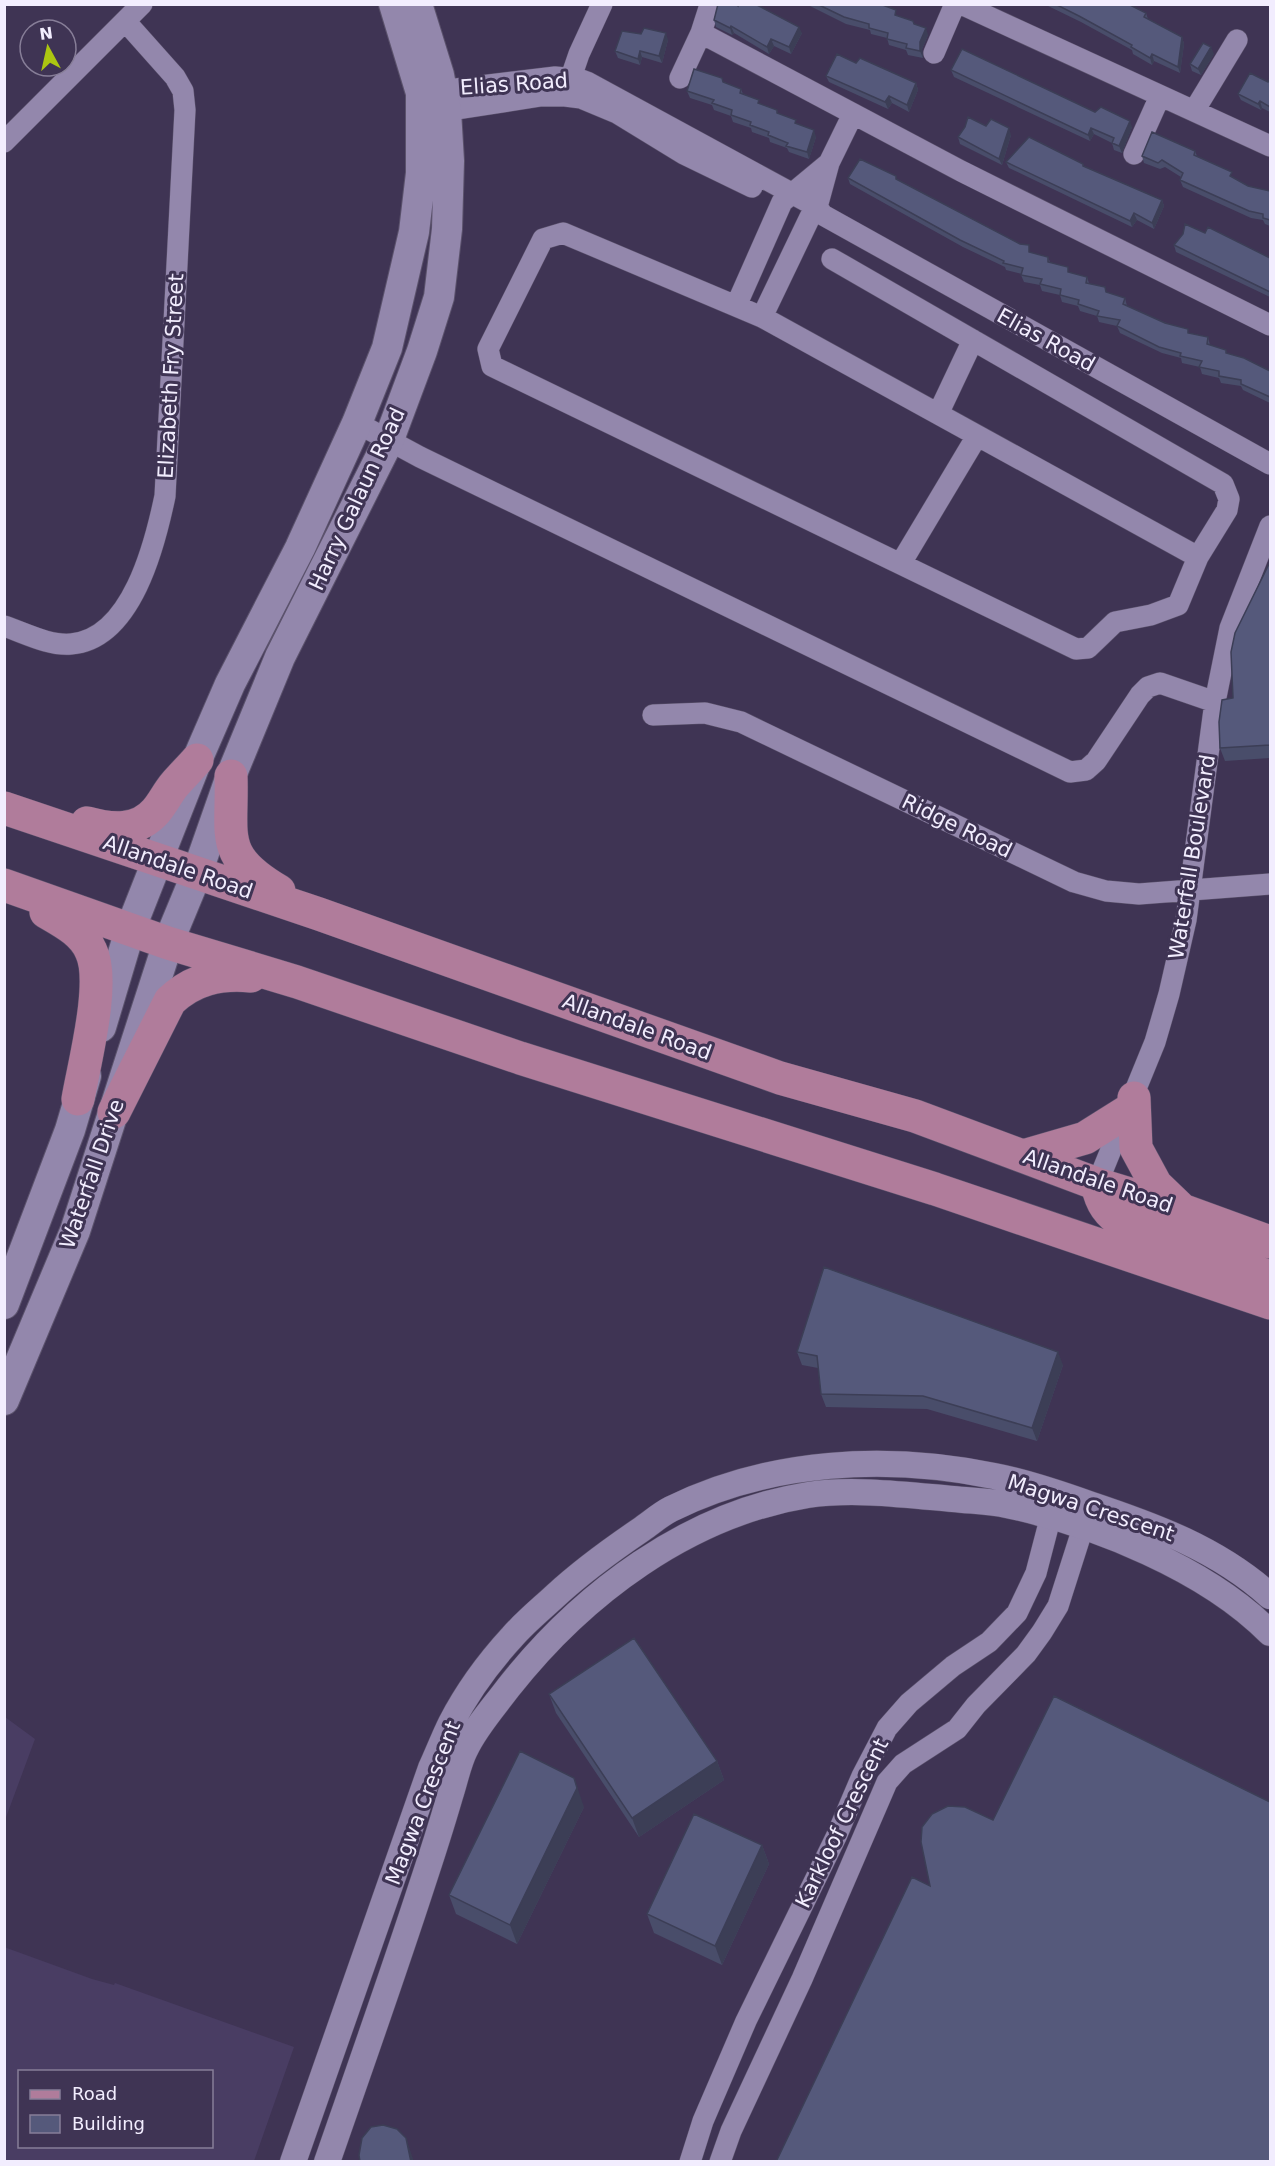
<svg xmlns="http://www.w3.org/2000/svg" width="1275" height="2166" viewBox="0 0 1275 2166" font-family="'DejaVu Sans',sans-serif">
<rect width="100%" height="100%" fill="#3f3454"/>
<path fill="#493d63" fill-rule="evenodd" d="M5,1717L35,1739L5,1820Z
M4,1947L92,1979L114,1985L115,1983L294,2047L254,2161H5ZM20,2072H212V2146H20Z"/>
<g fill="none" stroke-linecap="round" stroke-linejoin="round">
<g stroke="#5b526c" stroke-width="22">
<path id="minor" d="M961,4L1270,146
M701,33L961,171L1270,325
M934,53L955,4
M680,78L701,33L710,5
M567,89L579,54L602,4
M431,92L555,77L579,79L587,82L817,207L823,215L1270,464
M1194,111L1237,40
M432,113L541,96H565L581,98L617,113L684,154L752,187
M4,142L142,4
M1134,154L1160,96
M563,233L762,317L1198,557L1178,605L1151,615L1115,622L1088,648L1076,649L492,366L488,349L543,239Z
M832,259L1223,484L1229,499L1227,510L1198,557
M736,306L782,202L829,163
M762,317L810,217L817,207L829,163L853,114
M938,414L973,340
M357,423L420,457L1070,772L1086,770L1096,761L1140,695L1148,687L1160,683L1215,702
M901,563L977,436
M4,626C25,633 49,646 71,644C132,639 155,544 165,496L185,110L183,91L175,77L126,22
M653,715L705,713L741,722L1074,882L1106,891L1139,894L1270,884
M1097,1184L1155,1042L1169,994L1186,920L1215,702L1230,628L1270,526
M690,2162L703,2121L746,2021L836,1837L862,1776L887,1728L909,1703L953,1666L989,1642L1017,1613L1036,1573L1055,1500
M720,2162L731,2131L802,1979L887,1782L903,1764L957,1729L976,1705L1026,1654L1042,1632L1058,1606L1088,1512"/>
</g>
<g stroke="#5b526c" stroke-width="27">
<path id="tertiary" d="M293,2162L431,1768C438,1753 444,1737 451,1723C467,1692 489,1662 512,1637C525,1622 541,1609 555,1596C583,1570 611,1550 642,1529C652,1522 661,1514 671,1509C770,1460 887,1454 994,1476C1026,1482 1058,1493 1089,1504C1155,1526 1218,1549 1270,1596
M327,2162C359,2070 391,1980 421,1888C431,1858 441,1827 450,1796C455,1781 458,1764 465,1750C475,1728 493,1708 508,1688C582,1594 688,1514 808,1495C852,1488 908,1495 953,1499C971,1501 990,1501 1007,1505C1095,1524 1207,1569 1270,1633"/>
</g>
<g stroke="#5b526c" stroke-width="32">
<path id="secondary" d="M101,1027L130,930L197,760L230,684L300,548L357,423L387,348L414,232L421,173V93L394,4
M4,1304L70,1130L86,1076
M4,1400L75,1231L168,943L197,873L231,776L280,657L388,442L422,351L439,297L447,229L449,161L446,111L439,75L417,4"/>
</g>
<g stroke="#5b526c" stroke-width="34">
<path id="primary" d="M231,776C233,837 218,855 279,891
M4,808L319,914L780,1078L915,1116L1097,1184L1182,1210L1270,1242
M87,823C112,830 138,832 156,811C163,803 168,792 175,784C182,776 190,768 197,760
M4,885L168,943L297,982L520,1058L935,1189L1270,1303
M46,912C63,922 83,932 91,951C106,982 84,1064 78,1099
M1134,1098L1136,1148L1156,1185L1181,1209
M114,1112L170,1001C193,979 220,973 251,976
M1023,1156L1085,1138L1128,1111
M1097,1184C1101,1203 1108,1214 1125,1224L1270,1277"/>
</g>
<use href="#minor" stroke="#9387ac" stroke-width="21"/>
<use href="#tertiary" stroke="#9387ac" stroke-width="26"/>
<use href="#secondary" stroke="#9387ac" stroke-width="30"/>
<use href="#primary" stroke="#b07c9b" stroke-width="33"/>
</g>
<path fill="#494d6a" d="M806,4H880L898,16L913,21L915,25L928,35L922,49L923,58L908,55L906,50L889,45L887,38L871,34L870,30L846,24Z
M1044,4H1128L1146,13L1148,19L1182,37L1184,44L1180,73L1154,61L1152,65L1133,54L1132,50L1081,22Z
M714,20L802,33L791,54L774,46L769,54L734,33L732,35L716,27Z
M668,40L662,63L642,57L640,65L618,58L615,51Z
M1214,54L1201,75L1192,71L1190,64Z
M856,63L916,83L918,90L909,112L892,103L888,109L829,82L826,76Z
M951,70L1095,112L1132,127L1122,153L1114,150L1112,143L1094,134L1090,141L954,77Z
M1270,78V112L1262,108L1261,110L1241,100L1238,94L1268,82Z
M724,82L741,89L743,94L760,104L777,110L778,114L797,124L816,137L809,159L789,152L787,148L770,142L769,138L752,132L751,128L733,122L731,116L714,110L712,105L690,98L687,91Z
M986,126L1011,135L1002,165L960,144L958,137Z
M1195,151L1197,156L1248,186L1270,193V226L1265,224L1263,220L1251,218L1183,187L1180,180L1181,177L1165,167L1160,169L1144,163L1142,156Z
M1006,162L1083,164L1084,166L1162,200L1164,206L1154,229L1137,220L1132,227L1009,168Z
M848,178L898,181L1032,253L1048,257L1050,262L1070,273L1087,277L1089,283L1107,293L1125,298L1127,306L1189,333L1208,337L1210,345L1226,350L1227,354L1270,371V403L1243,390L1241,386L1221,383L1219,378L1202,374L1200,367L1182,363L1181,358L1162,353L1120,333L1117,326L1099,322L1097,316L1080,311L1078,306L1062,302L1060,295L1042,291L1040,285L1024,282L1021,275L1022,274L1006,270L1005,267L963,247L850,184Z
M1205,233L1270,258V297L1176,252L1174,245Z
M1270,562V758L1225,761L1220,748L1233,698Z
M797,1352L1063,1365L1037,1441L927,1409L826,1407L821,1394L818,1368L802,1365Z
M549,1694L717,1761L724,1780L639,1837L556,1713Z
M584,1807L517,1944L456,1914L449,1895Z
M762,1845L769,1864L722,1965L654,1933L647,1914Z"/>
<path fill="#3c3e56" d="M731,26L734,33L732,35L730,28Z
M799,27L802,33L791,54L789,47Z
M926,28L928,35L922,49L923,58L920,51V42Z
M666,33L668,40L662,63L659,56Z
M1182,37L1184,44L1180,73L1178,67Z
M771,39L774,46L769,54L767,47Z
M1211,47L1214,54L1201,75L1198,69Z
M640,51L642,57L640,65L638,59Z
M1152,54L1154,61L1152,65L1150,58Z
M916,83L918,90L909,112L907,105Z
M889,96L892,103L888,109L885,102Z
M1260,101L1262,108L1261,110L1258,104Z
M1130,121L1132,127L1122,153L1119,146Z
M1009,128L1011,135L1002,165L999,159Z
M1091,128L1094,134L1090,141L1088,135Z
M814,130L816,137L809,159L807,152Z
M1162,200L1164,206L1154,229L1152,223Z
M1134,213L1137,220L1132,227L1130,221Z
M1058,1352L1063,1365L1037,1441L1032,1428Z
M717,1761L724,1780L639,1837L632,1818Z
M574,1778L584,1807L517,1944L510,1925Z
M762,1845L769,1864L722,1965L715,1946Z
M406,2138L414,2162H411Z"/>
<path fill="#55597b" stroke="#3c3e56" stroke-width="1.5" d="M718,4H735L738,6V4H755L799,27L789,47L771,39L767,47L731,26L730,28L714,20Z
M817,4H880L896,10L895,15L913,21L914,24L926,28L920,42V51L906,48L907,44L887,39L888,33L869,28V24L844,17Z
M1055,4H1128L1146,13L1144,17L1182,37L1178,67L1152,54L1150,58L1131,47L1132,45L1079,16Z
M644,28L666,33L659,56L640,51L638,59L615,51L622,31L641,34Z
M1203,43L1211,47L1198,69L1190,64Z
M962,49L1095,112L1101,107L1130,121L1119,146L1112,143L1114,138L1091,128L1088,135L951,70Z
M837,54L856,63L860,58L916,83L907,105L889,96L885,102L826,76Z
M694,69L722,78L723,82L741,89L740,93L759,100L758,103L777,110V113L796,120L795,123L814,130L807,152L786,146L788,143L768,135L769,132L750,125L751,122L731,115L732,110L712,103L714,100L687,91Z
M1250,73L1268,82L1270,78V107L1260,101L1258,104L1238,94Z
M968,117L986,126L991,119L1009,128L999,159L958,137L965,127Z
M1152,132L1195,151L1194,155L1232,172L1230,176L1248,186L1270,191V220L1263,218V214L1249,211L1180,180L1183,173L1162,160L1158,163L1142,156Z
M1029,137L1083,164V166L1162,200L1152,223L1134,213L1130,221L1006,162Z
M860,159L896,176V179L1020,244L1029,245V252L1048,257V262L1068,267V272L1087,277L1086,283L1105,287L1106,292L1125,298L1123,304L1165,323L1188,329V333L1208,337L1207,344L1226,350V353L1244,358L1270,371V397L1241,384V380L1219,376V371L1199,367L1202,361L1180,356L1181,353L1159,347L1117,326L1120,320L1097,316L1099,311L1078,304L1079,300L1060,295L1061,289L1040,284L1042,279L1021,275L1023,268L1003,263L1004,261L960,240L848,178Z
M1185,224L1205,233L1208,227L1270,258V292L1174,245L1183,234Z
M1270,562V745L1220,748L1219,722L1222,700L1233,698L1231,652L1235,633Z
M824,1267L1058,1352L1032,1428L923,1396L821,1394L817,1356L797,1352Z
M634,1638L717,1761L632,1818L549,1694Z
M1054,1696L1270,1802V2162H776L912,1877L930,1886L921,1842L922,1827L932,1814L948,1806L965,1807L993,1820Z
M520,1751L574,1778L577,1788L510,1925L449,1895Z
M694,1814L762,1845L715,1946L647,1914Z
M383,2125L397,2129L406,2138L411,2162H360L359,2155L362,2138L371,2127Z"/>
<g text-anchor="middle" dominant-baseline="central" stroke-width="6" stroke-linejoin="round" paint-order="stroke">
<g font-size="21" fill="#f2edfe" stroke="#3f3454">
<text transform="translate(514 84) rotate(-4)">Elias Road</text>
<text transform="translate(1046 340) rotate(29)">Elias Road</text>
<text transform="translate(171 376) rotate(-87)">Elizabeth Fry Street</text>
<text transform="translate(357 499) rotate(-65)">Harry Galaun Road</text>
<text transform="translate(957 826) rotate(26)">Ridge Road</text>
<text transform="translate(1192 857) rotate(-81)">Waterfall Boulevard</text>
<text transform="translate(178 867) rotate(19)">Allandale Road</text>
<text transform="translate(637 1027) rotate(20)">Allandale Road</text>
<text transform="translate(92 1174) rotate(-71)">Waterfall Drive</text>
<text transform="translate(1098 1181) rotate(19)">Allandale Road</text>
<text transform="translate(1091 1508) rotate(18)">Magwa Crescent</text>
<text transform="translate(423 1803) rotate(-69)">Magwa Crescent</text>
<text transform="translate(842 1823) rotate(-64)">Karkloof Crescent</text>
</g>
</g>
<rect width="1275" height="2166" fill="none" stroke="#f2edfe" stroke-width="12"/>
<rect x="18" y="2070" width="195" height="78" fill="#3f3454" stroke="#877e98" stroke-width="1.5"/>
<rect x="30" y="2090" width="30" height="9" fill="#b07c9b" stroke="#877e98" stroke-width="1.5"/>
<text x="72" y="2100" font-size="18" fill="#f2edfe">Road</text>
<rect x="30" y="2115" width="30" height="18" fill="#55597b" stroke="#877e98" stroke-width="1.5"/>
<text x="72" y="2130" font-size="18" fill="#f2edfe">Building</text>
<g transform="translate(48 48) rotate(352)"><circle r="28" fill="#3f3454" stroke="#877e98" stroke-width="1.5"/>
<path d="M0-4.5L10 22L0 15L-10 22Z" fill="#acc611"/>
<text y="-9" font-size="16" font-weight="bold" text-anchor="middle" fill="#f2edfe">N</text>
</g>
</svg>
